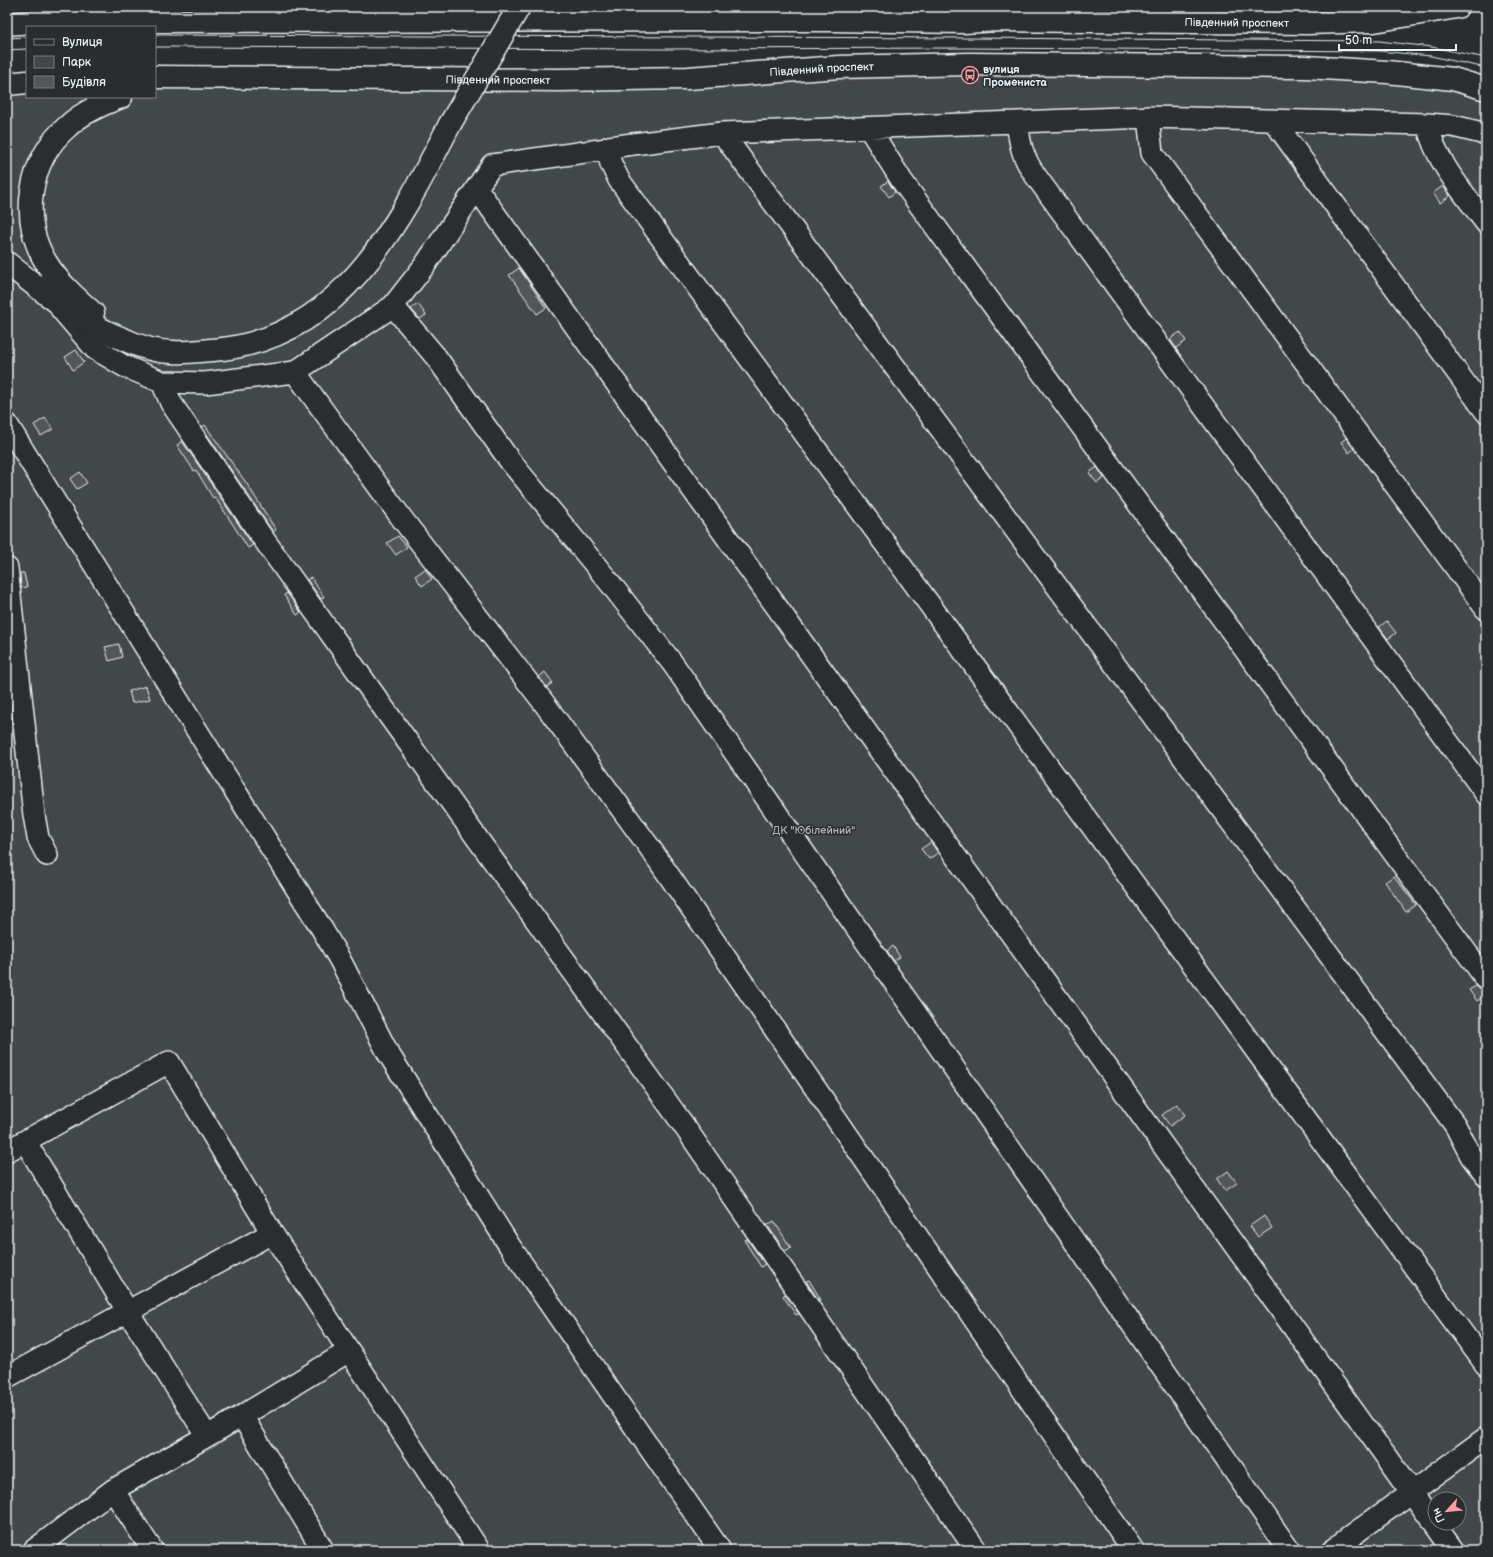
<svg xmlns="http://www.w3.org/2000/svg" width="1493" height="1557" viewBox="0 0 1493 1557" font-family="'Balsamiq Sans',sans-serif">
<rect width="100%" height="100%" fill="#2a2d2e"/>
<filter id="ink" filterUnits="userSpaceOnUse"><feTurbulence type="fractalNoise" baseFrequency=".025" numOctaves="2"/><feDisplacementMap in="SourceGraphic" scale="8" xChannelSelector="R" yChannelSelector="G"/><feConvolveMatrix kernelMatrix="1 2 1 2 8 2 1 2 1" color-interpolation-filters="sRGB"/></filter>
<g filter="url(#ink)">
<path fill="#424648" stroke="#959ca0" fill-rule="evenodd" d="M7,7H1435L1428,13L7,24Z
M1306,67L1486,89V1550H7V84L27,82V97H155V77ZM1435,1499H1459V1523H1435Z"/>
<path fill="#535759" stroke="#e8f1f8" d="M888,181L895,192L889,197L881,186Z
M1443,186L1450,196L1440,203L1433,193Z
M519,268L546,308L537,314L509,275Z
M418,304L426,315L420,319L411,309Z
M1180,332L1186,341L1176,348L1170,339Z
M76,350L84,362L73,370L65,357Z
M45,418L53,429L41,436L34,425Z
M205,425L247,484L276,530L273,532L202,427Z
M1346,438L1354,449L1349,453L1341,442Z
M182,441L250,541L253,545L248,548L215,497L213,498L196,470L194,471L177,445Z
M1097,467L1104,478L1097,483L1089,473Z
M80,472L87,483L77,489L70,479Z
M398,536L407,547L396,555L387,543Z
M425,569L432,579L422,586L415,576Z
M20,573H24L27,587L21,588Z
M311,577L324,597L321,599L307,580Z
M287,593L301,612L297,615L284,595Z
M1387,621L1396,633L1388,639L1379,627Z
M119,644L122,657L109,661L105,647Z
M545,672L553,683L547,687L539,677Z
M146,686L150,699L132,703L129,691Z
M931,842L938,853L929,859L921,849Z
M1394,876L1416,905L1406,912L1385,882Z
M893,946L900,957L894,961L887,951Z
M1476,986L1481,990L1486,991V994L1477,1001L1469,990Z
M1177,1104L1185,1115L1170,1126L1162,1115Z
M1228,1171L1237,1183L1225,1191L1217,1179Z
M1264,1216L1272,1228L1258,1237L1250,1226Z
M774,1221L791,1248L785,1251L767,1225Z
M747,1239L765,1264L761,1267L744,1240Z
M809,1280L821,1300L819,1301L806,1281Z
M785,1294L799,1314L796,1315L783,1296Z"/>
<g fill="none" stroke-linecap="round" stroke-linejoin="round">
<g stroke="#e8f1f8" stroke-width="24">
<path id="minor" d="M1148,117L1152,153L1486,609
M1273,120L1486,412
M1017,122C1020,145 1022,156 1035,175L1486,794
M1427,124C1436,162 1463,192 1486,223
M869,128L902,181L1486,979
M722,133L1455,1125L1471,1156L1486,1176
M1486,134L1453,126L1427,124L1148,117L722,133L609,147L607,149L611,164L619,180L1486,1365
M477,189L1453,1550
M393,306L436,357L510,461L610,583L673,664L1289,1550
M61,309L95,349L124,366L162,382L205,383L295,372L393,306L425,265L492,165L607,149
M295,372L403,520L544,703L650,848L1133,1550
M162,382L171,403L260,534L387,713L682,1123L976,1550
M7,424L186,713L322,929L340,960L388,1053L509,1245L720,1550
M7,568L34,815L38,838L47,855
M25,1141L128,1312L207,1436
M7,1151L169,1062L272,1233L479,1550
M7,1377L272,1233
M242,1416L323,1550
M113,1490L152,1550
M34,1550L113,1490L242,1416L349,1351
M1332,1550L1486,1438"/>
</g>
<g stroke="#e8f1f8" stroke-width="25">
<g id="major">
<path id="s1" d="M7,24L43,21H151L831,20L964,22L998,20L1307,23L1374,21L1457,7"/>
<path id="s2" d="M155,77L558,80L688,78L839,67L969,64L1306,67L1387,72L1453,79L1486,89"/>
<path d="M7,84L27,82"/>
<path d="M7,263C43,292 80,322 123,339C138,346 156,352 173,352C186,353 199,351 212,350C340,341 398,225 450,124"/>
<path d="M93,313C76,298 59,283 47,264C19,220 28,160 68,126C83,112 102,104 121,97"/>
</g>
</g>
<use href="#minor" stroke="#2a2d2e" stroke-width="21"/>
<use href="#major" stroke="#2a2d2e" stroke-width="22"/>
<path stroke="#e8f1f8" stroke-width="1" d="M155,35L966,38L1379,41L1432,47L1486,58
M7,38L27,37
M155,47L667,49L966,48L1379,51L1431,56L1486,68
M7,50L27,49"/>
<g stroke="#e8f1f8" stroke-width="25" stroke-linecap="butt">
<path id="major-bridge" d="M450,124L519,7"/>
</g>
<use href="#major-bridge" stroke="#2a2d2e" stroke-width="22"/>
</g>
</g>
<defs>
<g id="bus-ring" transform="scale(0.9)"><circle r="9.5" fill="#2a2d2e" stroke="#ff9aa2" stroke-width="1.5"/><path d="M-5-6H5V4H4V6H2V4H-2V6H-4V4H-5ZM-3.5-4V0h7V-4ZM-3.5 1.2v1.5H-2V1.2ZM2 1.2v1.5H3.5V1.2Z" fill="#ff9aa2"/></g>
</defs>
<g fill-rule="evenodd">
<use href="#bus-ring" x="970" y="75"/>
</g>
<g text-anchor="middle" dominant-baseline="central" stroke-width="3" stroke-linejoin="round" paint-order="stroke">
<g font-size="11" fill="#e8f1f8" stroke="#2a2d2e">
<text stroke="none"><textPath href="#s1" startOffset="1230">Південний проспект</textPath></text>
<text stroke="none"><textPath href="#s2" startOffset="667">Південний проспект</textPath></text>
<text stroke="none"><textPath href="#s2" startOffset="343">Південний проспект</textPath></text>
</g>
<g font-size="11" font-weight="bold" fill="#e8f1f8" stroke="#2a2d2e" text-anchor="start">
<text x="983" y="69">вулиця<tspan x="983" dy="13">Промениста</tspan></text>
</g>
<g font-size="11" fill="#aeb5ba" stroke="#2a2d2e">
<text x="814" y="830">ДК "Юбілейний"</text>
</g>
</g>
<rect width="1493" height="1557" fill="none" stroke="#2a2d2e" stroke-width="24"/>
<rect x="12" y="12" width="1469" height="1533" fill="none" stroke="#e8f1f8" stroke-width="1.5" filter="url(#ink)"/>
<rect x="26" y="26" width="130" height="72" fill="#2a2d2e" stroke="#767b7f"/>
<rect x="34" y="39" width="20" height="6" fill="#2a2d2e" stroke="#767b7f"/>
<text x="62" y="46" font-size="12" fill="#e8f1f8">Вулиця</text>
<rect x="34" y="56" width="20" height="12" fill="#424648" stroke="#767b7f"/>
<text x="62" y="66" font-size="12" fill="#e8f1f8">Парк</text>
<rect x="34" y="76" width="20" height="12" fill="#535759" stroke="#767b7f"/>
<text x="62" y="86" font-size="12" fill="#e8f1f8">Будівля</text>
<g transform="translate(1447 1511) rotate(243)"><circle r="19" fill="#2a2d2e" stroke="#767b7f"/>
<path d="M0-3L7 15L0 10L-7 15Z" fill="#ff9aa2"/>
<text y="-6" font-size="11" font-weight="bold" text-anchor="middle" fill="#e8f1f8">Пн</text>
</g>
<path d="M1339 44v6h117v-6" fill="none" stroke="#e8f1f8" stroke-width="2"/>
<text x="1345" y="44" font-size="12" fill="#e8f1f8" stroke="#2a2d2e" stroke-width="3" paint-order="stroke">50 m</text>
</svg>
